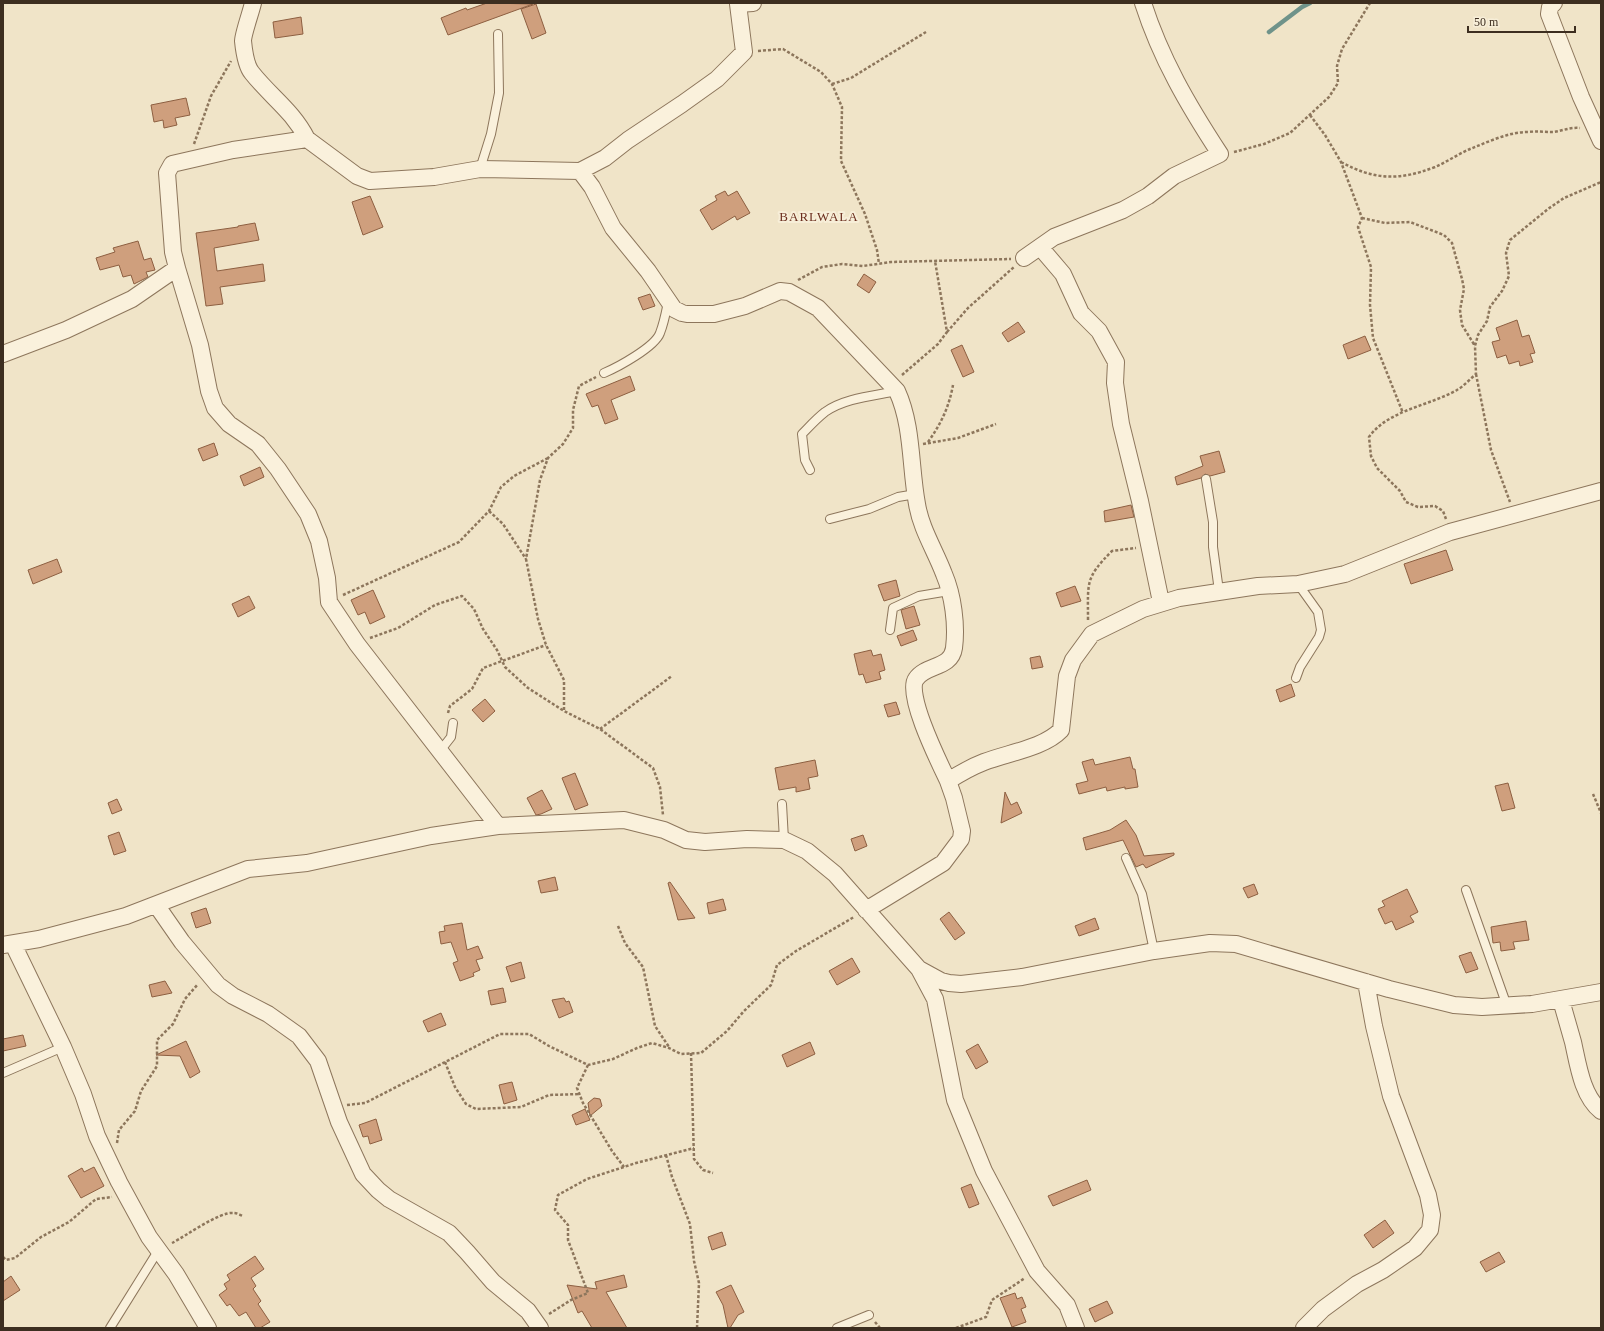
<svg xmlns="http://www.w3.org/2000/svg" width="1604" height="1331" viewBox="0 0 1604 1331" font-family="Georgia,serif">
<rect width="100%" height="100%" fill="#f0e4c8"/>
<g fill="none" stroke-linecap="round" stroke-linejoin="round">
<path stroke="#6f938a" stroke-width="4.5" d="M1269,32L1302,7L1310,3"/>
</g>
<path fill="#cf9f7d" stroke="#8d5f41" d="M487,3L533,4L448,35L441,18L466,8L467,10Z
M536,4L546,33L532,39L521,9Z
M301,17L303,34L275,38L273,22Z
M186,98L190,115L175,118L177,125L164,128L163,120L154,122L151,105Z
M725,191L728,196L737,191L750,213L737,220L735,216L712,230L700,210L717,200L715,196Z
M370,196L383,227L363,235L352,202Z
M255,223L259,240L214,248L217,271L263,264L265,281L220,287L223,304L206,306L196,233L238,227V226Z
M138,241L144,260L151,258L155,270L146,272L148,277L134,284L131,275L123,277L119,265L100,270L96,258L115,252L113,248Z
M864,274L876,282L869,293L857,285Z
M650,294L655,306L643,310L638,298Z
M1517,320L1522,337L1529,335L1535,353L1530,354L1533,362L1520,366L1519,361L1509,364L1506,355L1497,358L1492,342L1500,340L1496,328Z
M1018,322L1025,332L1008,342L1002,333Z
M1365,336L1371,350L1348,359L1343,345Z
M962,345L974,372L963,377L951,350Z
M630,376L635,390L611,400L618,419L605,424L598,405L592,407L586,394Z
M214,443L218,455L203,461L198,449Z
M1219,451L1225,472L1210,476L1205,474L1201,478L1177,485L1175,477L1203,466L1200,456Z
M260,467L264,477L244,486L240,476Z
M1131,505L1134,517L1105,522L1104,511Z
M1446,550L1453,570L1411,584L1404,564Z
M57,559L62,572L33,584L28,570Z
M896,580L900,596L884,601L878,585Z
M1075,586L1081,601L1061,607L1056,593Z
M373,590L385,617L370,624L365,612L358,615L351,600Z
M249,596L255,608L238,617L232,604Z
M914,606L920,625L906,629L901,610Z
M913,630L917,640L901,646L897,636Z
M871,650L873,656L881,654L885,670L879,672L881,679L866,683L863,674L859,675L854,654Z
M1040,656L1043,667L1032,669L1030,658Z
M1291,684L1295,696L1280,702L1276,690Z
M485,699L495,711L483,722L472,710Z
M896,702L900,714L888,717L884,705Z
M1130,757L1133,769H1135L1138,787L1125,789V787L1107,791L1106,787L1079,794L1076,784L1088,781L1082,762L1093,759L1095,765Z
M815,760L818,776L808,778L810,789L796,792V787L779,790L775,768Z
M575,773L588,805L575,810L562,778Z
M1508,783L1515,808L1502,811L1495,786Z
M542,790L552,809L541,814L536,815L527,798Z
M1005,792L1011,805L1017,802L1022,813L1001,823Z
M117,799L122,810L112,814L108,803Z
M1126,820L1136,835L1144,856L1174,853V855L1146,868L1143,864L1136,867L1123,840L1086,850L1083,838L1110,830Z
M119,832L126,851L114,855L108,836Z
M863,835L867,846L855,851L851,839Z
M555,877L558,890L541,893L538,881Z
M670,882L695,918L678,920L668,883Z
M1254,884L1258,894L1248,898L1243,888Z
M1407,889L1418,912L1410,916L1414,922L1396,930L1392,921L1385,924L1378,909L1385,906L1382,901Z
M723,899L726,910L709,914L707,903Z
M206,908L211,923L196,928L191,913Z
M949,912L965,933L955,940L940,919Z
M1095,918L1099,929L1079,936L1075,926Z
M1526,921L1529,940L1513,942L1515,949L1501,951L1500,942L1493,943L1491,927Z
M462,923L467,950L478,946L483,958L476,960L480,970L473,973L474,976L460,981L453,963L458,961L451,942L441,944L439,932L445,931L444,926Z
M1471,952L1478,969L1466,973L1459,956Z
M852,958L860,972L837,985L829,971Z
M521,962L525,978L511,982L506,967Z
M165,981L172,993L152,997L149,985Z
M503,988L506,1002L491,1005L488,991Z
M564,998L566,1002L569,1001L573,1012L559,1018L552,1000Z
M441,1013L446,1025L428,1032L423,1021Z
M23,1035L26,1046L3,1051V1039Z
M186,1041L200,1072L190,1078L180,1056L156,1055Z
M810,1042L815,1054L787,1067L782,1055Z
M978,1044L988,1062L976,1069L966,1051Z
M512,1082L517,1100L504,1104L499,1085Z
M594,1098L600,1099L602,1106L590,1116L588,1103Z
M585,1109L590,1120L576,1125L572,1115Z
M376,1119L382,1140L370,1144L368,1136L363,1137L359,1125Z
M94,1167L104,1186L81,1198L68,1176L82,1168L84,1172Z
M1087,1180L1091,1190L1053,1206L1048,1196Z
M971,1184L979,1204L969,1208L961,1188Z
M1385,1220L1394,1233L1373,1248L1364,1235Z
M722,1232L726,1245L712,1250L708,1237Z
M1499,1252L1505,1262L1486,1272L1480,1262Z
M255,1256L264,1269L251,1278L256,1286L253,1289L261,1301L258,1304L270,1322L260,1328H256L246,1312L239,1316L230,1304L227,1306L219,1295L227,1289L224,1284L230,1280L227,1275Z
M624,1275L627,1287L606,1292L627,1328H592L582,1311L578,1313L567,1285L597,1289L595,1282Z
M11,1276L20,1290L3,1301V1282Z
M731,1285L744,1312L738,1315L730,1328H728L723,1305L716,1292Z
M1015,1293L1017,1299L1022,1297L1026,1307L1021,1309L1026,1322L1012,1327L1000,1298Z
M1107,1301L1113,1313L1095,1322L1089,1309Z"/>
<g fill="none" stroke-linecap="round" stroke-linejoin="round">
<g stroke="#8d765c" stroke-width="10">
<path id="service" d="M480,169L491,134L499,93L498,34
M604,373C618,367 655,347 660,333C664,323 666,312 668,302
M810,470L805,460L802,434C809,427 816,419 825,412C845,398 873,396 897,391
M1206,479L1213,522V547L1219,591
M830,519L869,509L898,497L916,494
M890,630L893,608L919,596L949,591
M1296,678L1300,667L1319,637L1321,630L1318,612L1298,584
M440,751L451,737L453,723
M782,804L784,840
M1126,858L1142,894L1154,951
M1466,890L1507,1006
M3,1073L63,1047
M110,1328L158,1251
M837,1328L869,1315"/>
</g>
<g stroke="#8d765c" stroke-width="18">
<path id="minor" d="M253,3C251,12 243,34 243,41C244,51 246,66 252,73C271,97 293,111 307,139
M1554,3L1550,7L1549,14L1581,97L1601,141
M580,171L605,158L628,140L682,104L717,79L744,52L738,4L753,3
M1040,247L1063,274L1081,313L1099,331L1116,362L1115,383L1121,424L1140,501L1161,602
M1024,258L1054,237L1123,210L1148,196L1174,176L1220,154C1188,105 1161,59 1143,3
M177,268L200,345L209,391L215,408L229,424L258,444L278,469L308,514L319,541L327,578L329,602L357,644L498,826
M3,354L66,330L132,299L177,268L173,252L167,173L172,164L233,150L307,139L357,176L370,181L434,177L480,169L580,171L592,187L613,228L648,271L674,309L682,313L687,314H714L745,306L780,291L789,292L818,308L897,391C913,426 910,467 917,504C921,529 935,550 944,574C953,595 957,625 954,648C951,669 926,664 916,679C905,694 940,764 948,781
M157,906L182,942L218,985L233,996L268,1014L299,1036L318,1061L339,1122L363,1174L378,1190L389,1199L449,1233L467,1252L493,1282L528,1311L540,1328
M866,910L943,863L961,839L962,831L954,798L948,781C959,774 971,767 984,762C1007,753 1044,748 1061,730L1067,676L1073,660L1092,634L1143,609L1179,598L1258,586L1298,584L1345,574L1450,532L1601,491
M13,944L63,1047L83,1094L97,1136L119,1182L149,1237L176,1274L208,1328
M3,945L39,939L126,916L248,869L307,863L431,836L498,826L624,820L664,830L686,840L705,842L747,839L784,840L807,851L835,874L919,969L941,981L949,983L961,984L1022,977L1154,951L1210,943L1236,944L1389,989L1454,1005L1482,1007L1532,1004L1601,992
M919,969L935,999L955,1100L984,1171L1037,1271L1067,1305L1076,1328
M1561,1000C1565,1014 1569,1028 1573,1042C1578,1064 1582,1096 1601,1111
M1304,1328L1323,1309L1357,1284L1383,1270L1415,1248L1430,1230L1432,1215L1428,1195L1391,1096L1374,1026L1366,982"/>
</g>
<path stroke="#8d765c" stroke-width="2.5" stroke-dasharray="3 2" stroke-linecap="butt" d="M758,51L783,49L821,72L832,84L842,107L841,161L865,214L877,250L879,264
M832,84L851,78L926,32
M1310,115L1325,135L1341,162L1362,218L1358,227L1371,267L1370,305L1373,338L1403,413
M194,144L211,96L231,61
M1234,152L1264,144L1290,133L1329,97L1338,83L1337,66L1342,49L1370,3
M1341,162C1374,180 1399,181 1435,167C1447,162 1458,154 1470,149C1488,142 1508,132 1528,132C1537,131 1545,132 1553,132C1562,131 1570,127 1580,128
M1362,218L1385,223L1410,222L1444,235L1452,243L1462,279L1464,289L1460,310L1462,325L1475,346
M798,280L822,267L842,264L863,266L891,262L1011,259
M947,332L968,308L1014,267
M1476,374L1491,450L1510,502
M902,375L938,344L947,332L935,261
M928,442C941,424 949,407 953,385
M923,444L958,438L996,424
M489,511L503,524L526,559
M1446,519L1443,511L1435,506L1418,507L1406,502L1400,491L1377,468L1371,456L1369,437C1388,410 1429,406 1457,390C1464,386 1470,379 1476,374L1475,346L1478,335L1487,321L1490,307L1502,291L1509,276L1506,253L1510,240L1548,209L1564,198L1601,182
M343,595L459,542L489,511L501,487L514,476L548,458
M1088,620C1088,582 1085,578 1112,551L1136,548
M370,638L398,628L435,605L462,596L474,609L483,629L497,650L505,667L528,688L564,711L600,729L653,768L660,787L663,815
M564,710V680L546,645L538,619L526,559L540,480L548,458L563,444L573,428V410L579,386L596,377
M448,713L450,706L472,689L483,668L546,645
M600,729L672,676
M1593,794L1601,813
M618,926L625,943L643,967L655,1026L669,1047
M691,1053L694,1159L703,1170L713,1173
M445,1062L455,1087L466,1104L476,1109L521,1107L549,1095L580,1094
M588,1065L577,1088L583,1103L612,1151L624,1167
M347,1105L365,1103L500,1034H529L549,1046L588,1065L613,1059L637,1048L652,1043L669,1048L681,1054L701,1053L727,1031L744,1011L771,985L777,965L796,951L854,917
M117,1143L119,1130L135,1111L141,1091L157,1066V1040L173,1024L185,999L198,984
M666,1155L672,1177L690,1224L694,1261L699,1283L697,1328
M172,1243C186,1236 220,1211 234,1213C237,1213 240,1215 243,1216
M3,1257L6,1260L15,1258L41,1237L69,1222L96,1199L112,1197
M549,1314L571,1300L588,1293L568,1240V1225L555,1210L558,1195L587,1179L636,1163L694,1148
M875,1322L880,1328
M956,1328L986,1317L992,1300L1025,1278"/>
<use href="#service" stroke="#faf1dc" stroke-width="8"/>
<use href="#minor" stroke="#faf1dc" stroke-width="16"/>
</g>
<g text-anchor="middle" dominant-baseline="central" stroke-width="4" stroke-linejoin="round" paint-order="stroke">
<g font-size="13" letter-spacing="1" fill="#6b2e1e" stroke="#f7eed8">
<text x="819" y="216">BARLWALA</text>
</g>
</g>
<rect width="1604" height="1331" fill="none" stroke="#3d2e20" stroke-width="8"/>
<path d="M1468 26v6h107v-6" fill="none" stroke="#3d2e20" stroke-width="2"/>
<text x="1474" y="26" font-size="12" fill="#3d2e20" stroke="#f7eed8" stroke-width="3" paint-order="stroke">50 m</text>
</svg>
